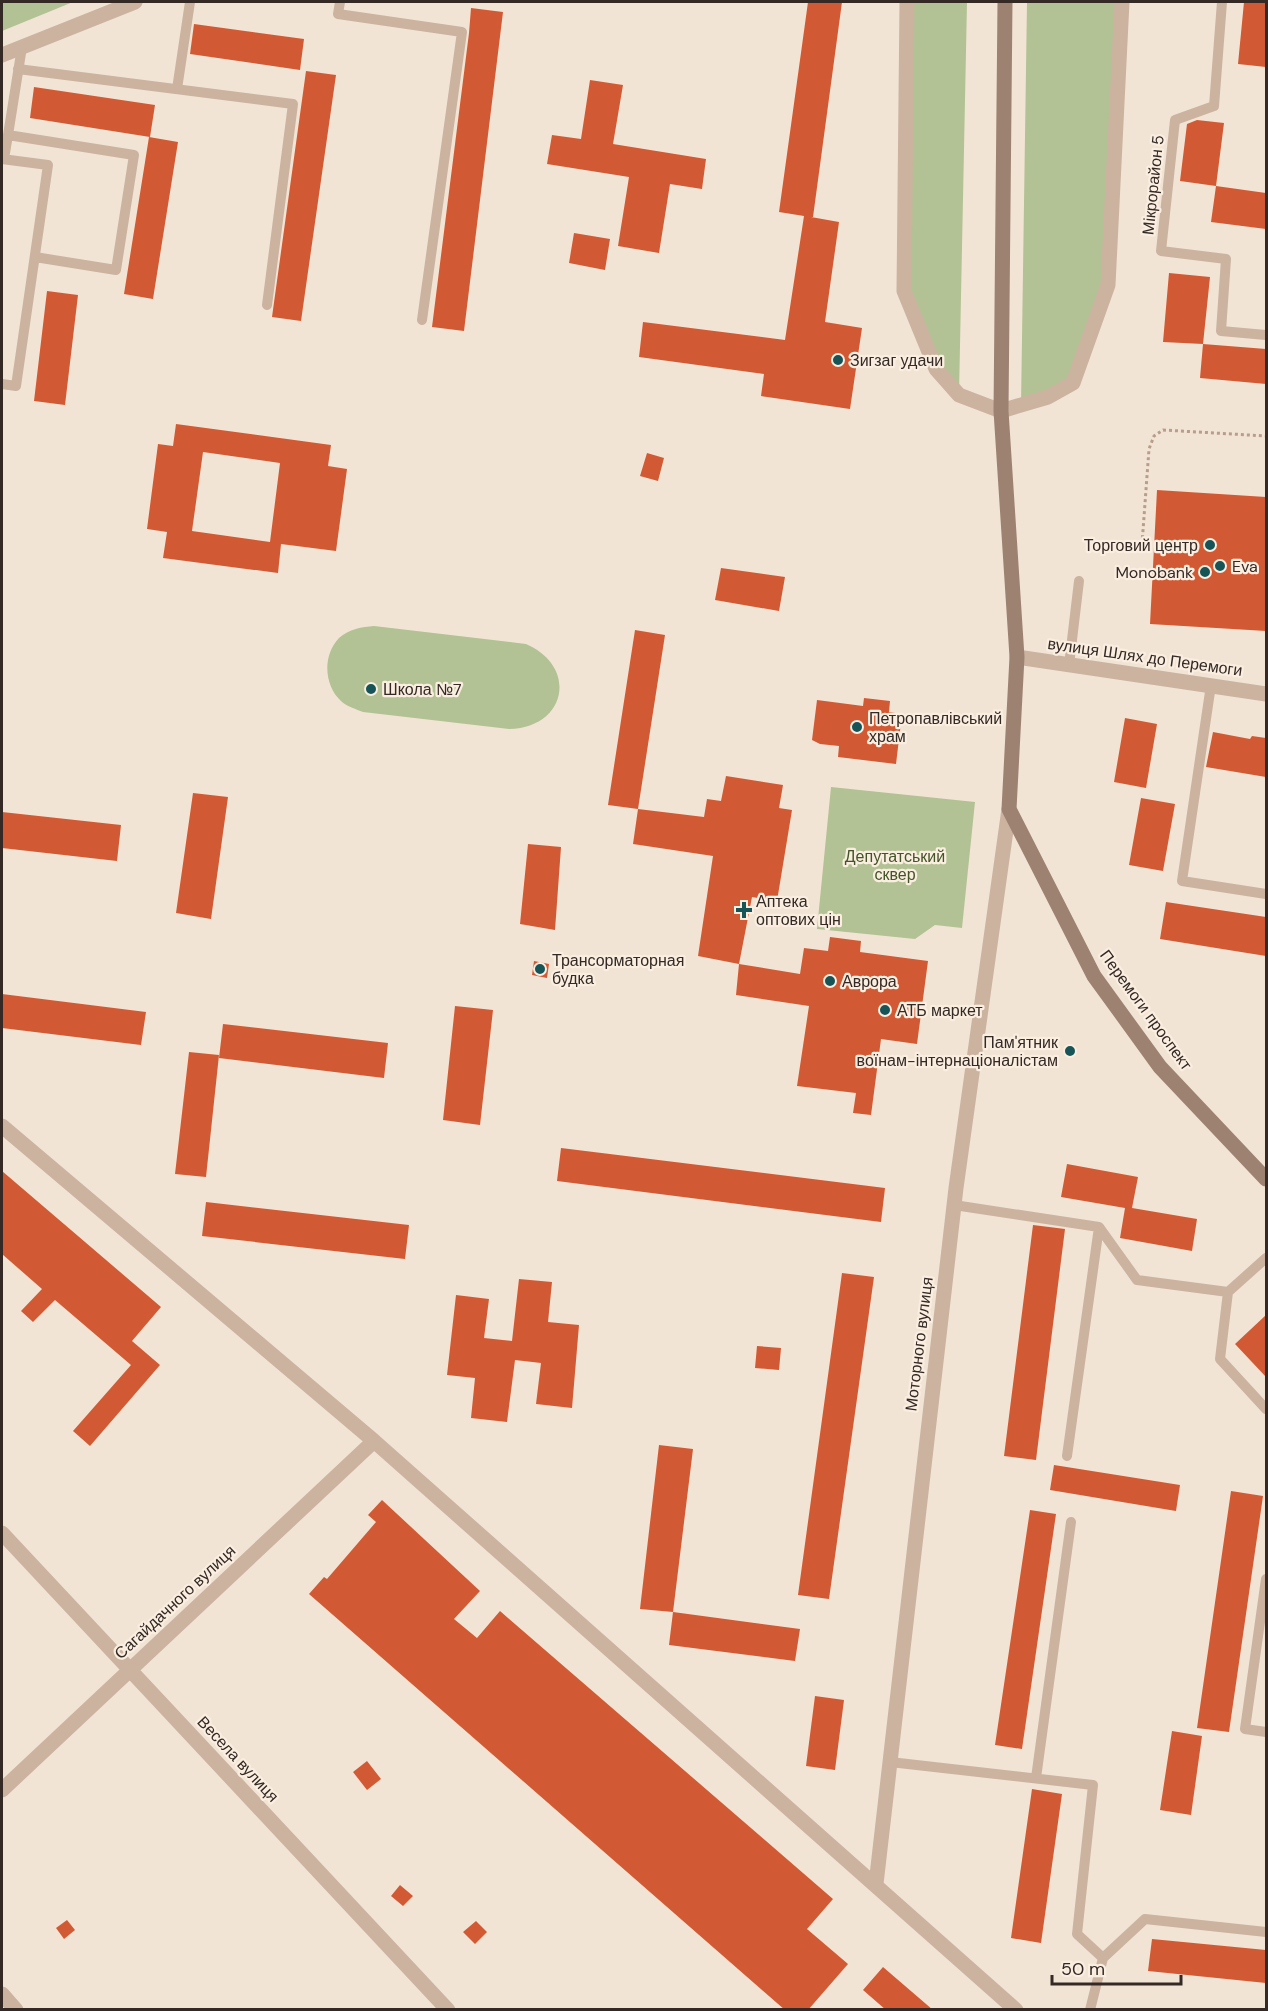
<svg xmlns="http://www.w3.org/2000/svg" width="1268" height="2011" viewBox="0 0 1268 2011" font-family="'DM Sans',sans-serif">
<rect width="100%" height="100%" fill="#f2e4d4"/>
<path fill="#b2c294" d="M2,2H73L2,31Z
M907,2H967L959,395L936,369L904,291Z
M1027,2H1122L1108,285L1073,383L1021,405Z
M374,626L526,644C579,667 566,728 509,729L363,712C356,709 348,707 342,702C324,686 322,656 339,638C349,629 362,627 374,626Z
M831,787L975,802L962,928L935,925L915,939L817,929Z"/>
<path fill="#d15a34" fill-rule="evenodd" d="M808,2H842L813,217H811L839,222L825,322L862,328L850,409L761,396L764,374L639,357L643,322L785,340L804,216L779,212Z
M1244,2H1266V67L1238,64Z
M471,8L503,12L464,331L432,327L469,33Z
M194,24L304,39L300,70L190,54Z
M306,71L336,75L301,321L272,317Z
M590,80L623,85L613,144L706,159L702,189L670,184L659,253L618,246L629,177L547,164L552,135L581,139Z
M34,87L155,105L150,137L30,118Z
M1197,120L1224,123L1216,186L1180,181L1187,124Z
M149,137L178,142L153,299L124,294Z
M1216,186L1266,193V229L1211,222Z
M574,233L610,239L605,270L569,263Z
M1169,273L1210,277L1203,344L1163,342Z
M47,291L78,295L65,405L34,401Z
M1203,344L1266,349V384L1200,378Z
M176,424L331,445L328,466L347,469L336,551L281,544L278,573L163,558L167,532L147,529L158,444L173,446ZM203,452L280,463L270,542L192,531Z
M647,453L664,458L658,481L640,476Z
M1157,490L1266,497V631L1150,624Z
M721,568L785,577L779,611L715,600Z
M635,630L665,635L638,809L608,805Z
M864,698L890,701L889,712L902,714L896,764L838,757L839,746L820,744L812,740L817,700L863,706Z
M1125,718L1157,724L1146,788L1114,782Z
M1213,732L1250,739L1252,736L1266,738V777L1206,767Z
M726,776L783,785L779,808L792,810L777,901L752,897L739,964L698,956L713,856L633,844L638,809L704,817L707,799L721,801Z
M193,793L228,797L211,919L176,913Z
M1141,798L1175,804L1163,871L1129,865Z
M2,812L121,825L117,861L2,848Z
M528,844L561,847L555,930L520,924Z
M1166,902L1266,917V956L1160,939Z
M830,937L861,941L860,952L928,961L917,1044L881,1039L871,1115L853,1113L856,1093L797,1086L809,1006L736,995L739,964L800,974L804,948L828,951Z
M534,961L549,964L547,978L532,975Z
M2,994L146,1012L141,1045L2,1028Z
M455,1006L493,1010L480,1125L443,1120Z
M223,1024L388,1043L384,1078L219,1058Z
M189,1052L219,1055L206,1177L175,1174Z
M561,1148L885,1188L881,1222L557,1181Z
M1067,1164L1138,1177L1132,1208L1197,1219L1192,1251L1120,1238L1125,1208L1061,1197Z
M2,1171L161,1307L132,1341L160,1365L90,1446L73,1431L131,1365L55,1300L33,1322L21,1311L42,1289L2,1254Z
M206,1202L409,1225L405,1259L202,1236Z
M1033,1225L1065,1229L1036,1460L1004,1456Z
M842,1273L874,1277L829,1599L798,1595Z
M519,1279L552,1282L548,1322L579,1325L572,1408L536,1404L541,1363L515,1360L507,1422L471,1418L475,1378L447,1375L456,1295L489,1299L484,1338L512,1341Z
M1266,1315V1377L1235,1344Z
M757,1346L781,1348L779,1370L755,1368Z
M659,1445L693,1449L673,1612L640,1609Z
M1054,1465L1180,1485L1176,1511L1050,1490Z
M1231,1491L1263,1496L1229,1732L1197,1728Z
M382,1500L480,1591L454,1619L477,1638L500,1611L833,1899L807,1929L848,1964L808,2010H785L309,1594L324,1577L327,1579L376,1522L368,1515Z
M1030,1510L1056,1514L1022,1749L995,1745Z
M673,1612L800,1629L795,1661L669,1645Z
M815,1696L844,1700L835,1770L806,1766Z
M1172,1731L1202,1736L1191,1815L1160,1810Z
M367,1761L381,1779L367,1790L353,1772Z
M1032,1789L1062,1794L1041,1943L1011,1938Z
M400,1885L413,1896L403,1906L391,1896Z
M67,1920L75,1930L64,1939L56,1928Z
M476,1921L487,1932L475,1944L463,1932Z
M1152,1939L1266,1950V1983L1148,1971Z
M883,1967L933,2010H886L863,1990Z"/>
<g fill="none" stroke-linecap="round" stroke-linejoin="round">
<path stroke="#b79d8a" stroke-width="3" stroke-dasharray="3 3" stroke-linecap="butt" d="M1142,544L1149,449L1154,436L1163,430L1266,436"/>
<path stroke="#cbb3a0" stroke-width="10" d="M340,2L338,14L462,32L422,320
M1222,2L1214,106L1175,120L1161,251L1226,259L1221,331L1266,335
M22,47L8,135L134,155L116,270L35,257
M18,69L293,104L267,305
M177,89L190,2
M2,159L48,165L16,386L2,384
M4,159L8,135
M1069,665L1079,581
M1211,685L1182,881L1266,894
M954,1205L1099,1227L1137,1280L1228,1292L1266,1258
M1228,1292L1220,1359L1266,1409
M1067,1456L1099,1227
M1266,1579L1245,1729L1266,1732
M890,1762L1093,1785L1077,1934L1103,1958L1090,2010
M1036,1778L1071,1522
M1103,1958L1145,1919L1266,1932"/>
<path stroke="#cbb3a0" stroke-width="15" d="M907,2L904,291L936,369L959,395L1001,411L1048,397L1073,383L1108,285L1122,2
M2,55L135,2
M1017,657L1266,694
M2,1126L374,1441L1016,2010
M2,1533L448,2010
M2,1790L374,1441
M876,1884L956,1188L1009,809
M2,1994L16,2010"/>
<path stroke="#9e8271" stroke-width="15" d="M1005,2L1001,411L1017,657L1009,809L1094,976L1160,1067L1266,1179"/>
</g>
<g fill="#165458" stroke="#faeee0" stroke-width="2">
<circle cx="838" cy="360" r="6"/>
<circle cx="1210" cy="545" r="6"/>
<circle cx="1220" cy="566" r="6"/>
<circle cx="1205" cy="572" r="6"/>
<circle cx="371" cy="689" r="6"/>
<circle cx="857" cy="727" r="6"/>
<path d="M741 901h6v6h6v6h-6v6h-6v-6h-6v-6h6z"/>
<circle cx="540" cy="969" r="6"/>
<circle cx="830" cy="981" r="6"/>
<circle cx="885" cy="1010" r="6"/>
<circle cx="1070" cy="1051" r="6"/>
</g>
<g text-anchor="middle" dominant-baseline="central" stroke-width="4.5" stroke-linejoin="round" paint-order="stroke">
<g font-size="16" fill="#342924" stroke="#faeee0">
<text transform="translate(1153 185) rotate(-84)">Мікрорайон 5</text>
<text transform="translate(1145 657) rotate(8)">вулиця Шлях до Перемоги</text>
<text transform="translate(1146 1010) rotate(54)">Перемоги проспект</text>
<text transform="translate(919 1344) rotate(-83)">Моторного вулиця</text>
<text transform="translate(175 1602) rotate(-43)">Сагайдачного вулиця</text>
<text transform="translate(238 1759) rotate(47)">Весела вулиця</text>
</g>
<g font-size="16" fill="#342924" stroke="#faeee0" text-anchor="start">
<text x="850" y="360">Зигзаг удачи</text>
<text x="1198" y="545" text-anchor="end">Торговий центр</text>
<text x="1232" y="566">Eva</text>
<text x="1193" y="572" text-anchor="end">Monobank</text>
<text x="383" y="689">Школа №7</text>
<text x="869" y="718">Петропавлівський<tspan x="869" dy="18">храм</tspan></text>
<text x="756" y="901">Аптека<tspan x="756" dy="18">оптових цін</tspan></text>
<text x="552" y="960">Трансорматорная<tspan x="552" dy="18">будка</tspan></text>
<text x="842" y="981">Аврора</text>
<text x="897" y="1010">АТБ маркет</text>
<text x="1058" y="1042" text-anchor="end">Пам'ятник<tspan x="1058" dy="18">воїнам-інтернаціоналістам</tspan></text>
</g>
<g font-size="16" fill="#435426" stroke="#faeee0">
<text x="895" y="856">Депутатський<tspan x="895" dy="18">сквер</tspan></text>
</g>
</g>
<rect width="1268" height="2011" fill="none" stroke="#342924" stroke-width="6"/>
<path d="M1052 1975v9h129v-9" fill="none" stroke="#342924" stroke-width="3"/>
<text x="1061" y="1975" font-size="18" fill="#342924" stroke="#faeee0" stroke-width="4.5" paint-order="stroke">50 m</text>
</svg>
